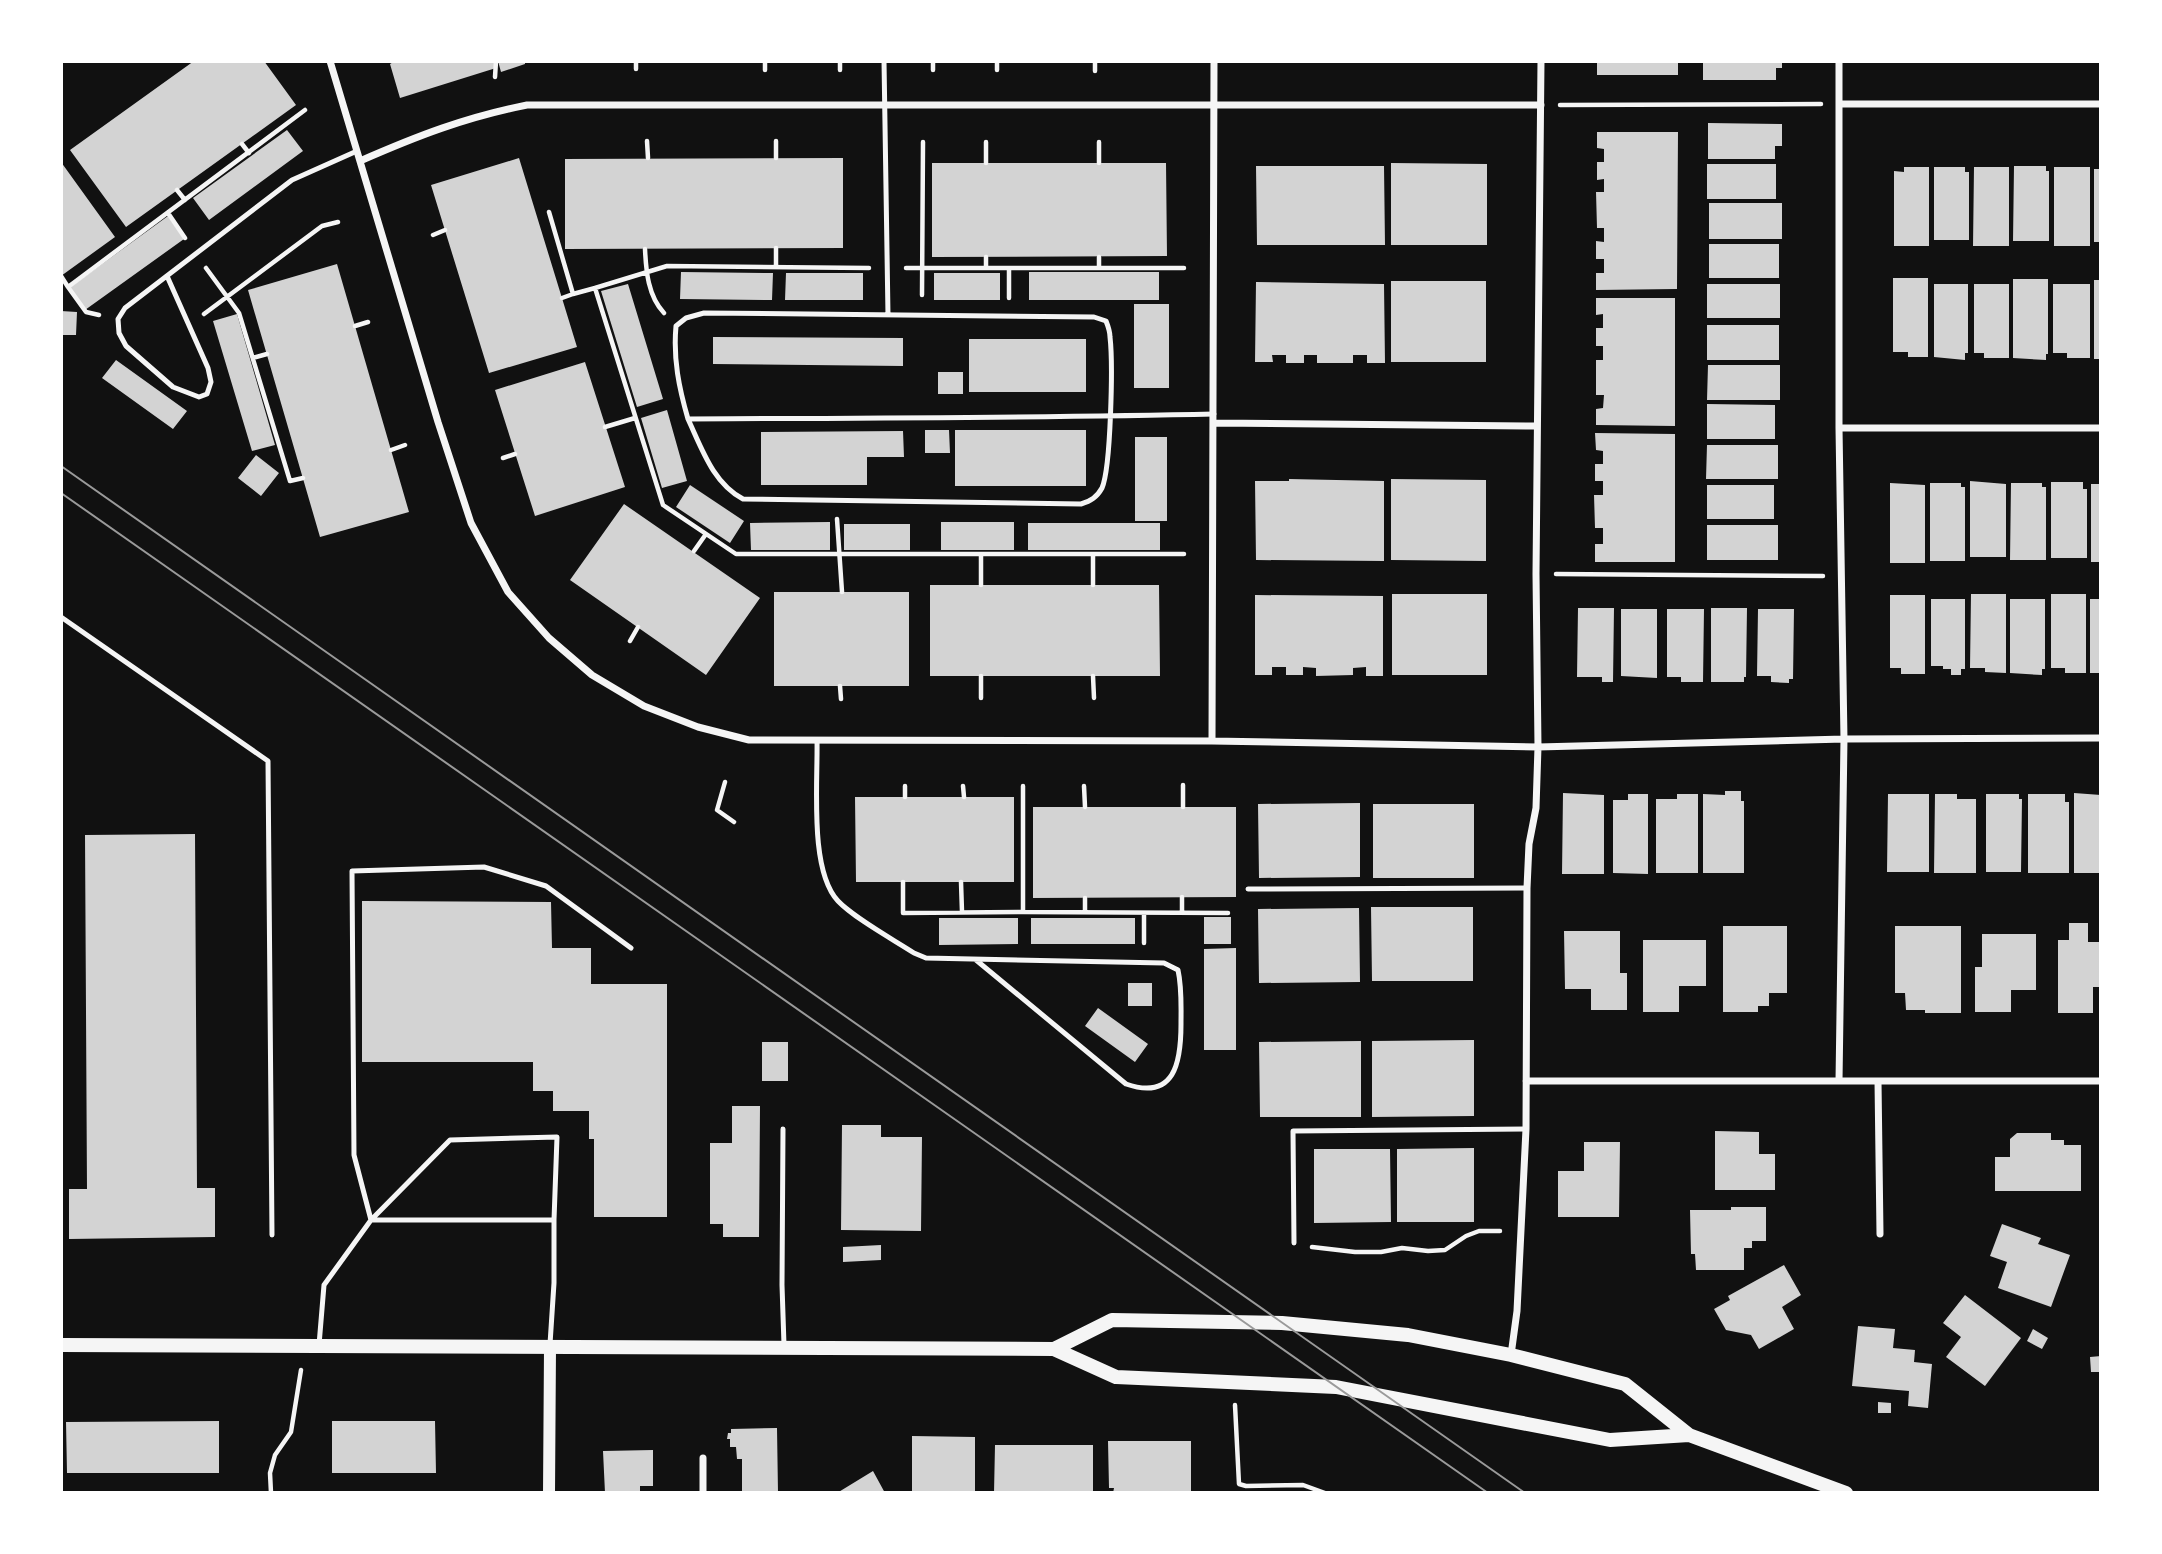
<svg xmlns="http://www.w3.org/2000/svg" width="2162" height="1554" viewBox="0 0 2162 1554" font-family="'Fira Sans',sans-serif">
<rect width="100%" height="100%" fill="#111"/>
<path fill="#d3d3d3" d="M194,61H264L296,105L126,227L70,150Z
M395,61H494L496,68L400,98L390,64Z
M498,61H525V64L501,72Z
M1597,61H1678V75H1597Z
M1703,61H1782V68H1776V80H1703Z
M1708,123L1782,124V146H1775V159H1708Z
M287,130L303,151L209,220L193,198Z
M1597,132H1678L1677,289L1596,290V273H1604V259H1596V241L1604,242V228H1597L1596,192H1604V179L1597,180V162H1604V149L1597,148Z
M519,158L577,347L489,373L431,185Z
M843,158V248L565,249V159Z
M61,162L115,237L61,276Z
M932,163H1166L1167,256L932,257Z
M1391,163L1487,164V245H1391Z
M1707,164H1776V199H1707Z
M1256,166H1384L1385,245H1257Z
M2014,166H2046V171H2049V241H2013Z
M1904,167H1929V246H1894V171L1904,172Z
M1934,167H1965V172H1969V240H1934Z
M1974,167H2009V246H1973Z
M2054,167H2090V246H2054Z
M2094,169H2101V242H2094Z
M1709,203H1782V239H1709Z
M168,216L184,239L85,310L69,288Z
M1709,244H1779V278H1709Z
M337,264L409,512L320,537L248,290Z
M681,272L773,273L772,300L680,299Z
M1029,272H1159V300H1029Z
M786,273H863V300H785Z
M934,273H1000V300H934Z
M1893,278H1928V357H1908V352H1893Z
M2013,279H2048V354H2046V360L2013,358Z
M2094,280H2101V359H2094Z
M1391,281H1486V362H1391Z
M1256,282L1384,284L1385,363H1367V355H1353V363H1317V355H1304V363H1286V355H1272L1273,362H1255Z
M628,284L663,399L637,407L601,291Z
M1707,284H1780V318H1707Z
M1934,284H1968V353H1965V360L1934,357Z
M1974,284H2009V358H1984V353H1974Z
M2053,284H2090V358H2067V353H2053Z
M1596,298H1675V426L1596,425V409L1603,408L1604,395H1596V360H1603V346H1596V328H1603V314L1596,315Z
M1134,304H1169V388H1134Z
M61,311L77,312L76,335H61Z
M237,314L275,445L252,451L213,321Z
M1707,325H1779V360H1707Z
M713,337L903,338V366L713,364Z
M969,339H1086V392H969Z
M116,360L187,411L173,429L102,378Z
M585,362L625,487L535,516L495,390Z
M1708,365H1780V400H1707Z
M938,372H963V394H938Z
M1707,404L1775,405V439H1707Z
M667,410L687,481L662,488L641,418Z
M925,430H949L950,453H925Z
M955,430H1086V486H955Z
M903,431L904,457H867V485H761V432Z
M1595,433L1675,434V562H1595V544H1603V528H1595L1594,495H1603V481H1595V464H1603V451L1596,450Z
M1135,437H1167V521H1135Z
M1707,445H1778V479H1706Z
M256,455L279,473L261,496L238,478Z
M1289,479L1384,481V561L1256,560L1255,481H1289Z
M1391,479L1486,480V561L1391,560Z
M1970,481L2006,484V557H1970Z
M2051,482H2083V489H2087V558H2051Z
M1890,483L1925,485V563H1890Z
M1930,483H1961V487H1965V561H1930Z
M2011,483H2042V487H2046V560H2010Z
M2091,484H2101V562H2091Z
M690,485L744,521L730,543L676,507Z
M1707,485H1774V519H1707Z
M624,504L760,598L706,675L570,580Z
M830,522V550H751L750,523Z
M941,522H1014V550H941Z
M1028,523H1160V550H1028Z
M844,524H910V550H844Z
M1707,525H1778V560H1707Z
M930,585H1159L1160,676H930Z
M774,592H909V686H774Z
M1392,594H1487V675H1392Z
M1971,594H2006V673L1985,672V668H1970Z
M2051,594H2086V673H2065V668H2051Z
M1255,595L1383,596V676H1366V667L1353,668V675L1316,676V668L1303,667V675H1286V667H1272V675H1255Z
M1890,595H1925V674H1901V668H1890Z
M1931,599H1965V669H1961V675H1951V669H1943V666H1931Z
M2010,599H2045V669H2042V675L2010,673Z
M2090,599H2101V673H2090Z
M1578,608H1614L1613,682H1602V677H1577Z
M1711,608H1747L1746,677H1744V682H1711Z
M1621,609H1657V678L1621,676Z
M1667,609H1704L1703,682H1681V677H1667Z
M1758,609H1794L1793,679H1789V683L1771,682V676H1757Z
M1725,791H1741V801H1744V873H1703V794L1725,795Z
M1563,793L1604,795V874H1562Z
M2074,793L2101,795V873H2074Z
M1628,794H1648V874L1613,873V800H1628Z
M1677,794H1698V873H1656V799H1677Z
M1888,794H1929V872H1887Z
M1935,794H1957V799H1976V873H1934Z
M1986,794H2019V799H2022L2021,872H1986Z
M2028,794H2065V802H2069V873H2028Z
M855,797H1014V882H856Z
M1360,803V877L1259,878L1258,804Z
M1373,804H1474V878H1373Z
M1033,807H1236V897L1033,898Z
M195,834L197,1188H215V1237L69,1239V1189H87L85,835Z
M362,901L551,902L552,948H591V984H667V1217H594V1139H589V1111H553V1091H533V1062H362Z
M1371,907H1473V981H1372Z
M1359,908L1360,982L1259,983L1258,909Z
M1204,917H1231V944H1204Z
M939,918H1018V944L939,945Z
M1031,918H1135V944H1031Z
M2069,923H2088V942H2101V987H2093V1013H2058V940H2069Z
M1723,926H1787V993H1769V1006H1758V1012H1723Z
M1895,926H1961V1013H1925V1010H1906L1905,993H1895Z
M1564,931H1620V973H1627V1010H1591V989H1565Z
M1982,934H2036V990H2011V1012H1975V967H1982Z
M1643,940H1706V986H1679V1012H1643Z
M1236,948V1050H1204V949Z
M1128,983H1152V1006H1128Z
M1098,1008L1148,1044L1135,1062L1085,1026Z
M1474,1040V1116L1372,1117V1041Z
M1361,1041V1117H1260L1259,1042Z
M762,1042H788V1081H762Z
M732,1106H760L759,1237H723V1224H710V1143H732Z
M842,1125H881V1137H922L921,1231L841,1230Z
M1715,1131L1759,1132V1154H1775V1190H1715Z
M2017,1133H2051V1140H2064V1145H2081V1191H1995V1157H2010V1139Z
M1584,1142H1620L1619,1217H1558V1171H1584Z
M1474,1148V1222H1397V1149Z
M1314,1149H1390L1391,1222L1314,1223Z
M1731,1207H1766V1241H1752V1248H1744V1270H1696L1695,1254H1691L1690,1210H1731Z
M2002,1224L2041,1238L2038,1244L2070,1255L2051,1307L1998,1288L2007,1262L1990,1256Z
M881,1245V1260L843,1262V1247Z
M1784,1265L1801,1295L1782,1307L1794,1329L1759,1349L1751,1335L1726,1330L1714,1309L1730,1300L1728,1296Z
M1965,1295L2021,1338L1985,1386L1946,1357L1961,1337L1943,1323Z
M1858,1326L1895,1329L1893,1348L1915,1350L1914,1362L1932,1364L1928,1408L1908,1406L1909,1391L1852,1386Z
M2033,1329L2048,1338L2042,1349L2027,1341Z
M2101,1356V1372H2091L2090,1357Z
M1878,1402L1891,1403V1413H1878Z
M219,1421V1473H67L66,1422Z
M332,1421H435L436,1473H332Z
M777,1428L778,1493H742V1459H737L736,1447H730V1439H727L728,1433H731V1429Z
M912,1436L975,1437V1493H912Z
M1108,1441H1191V1493H1113L1114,1488H1109Z
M995,1445H1093V1493H994Z
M653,1450V1486H640V1493H605L603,1451Z
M873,1471L885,1493H837Z"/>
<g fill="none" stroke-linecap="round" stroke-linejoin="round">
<path stroke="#f5f5f5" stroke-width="4.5" d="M636,61V69
M765,61V70
M933,61V70
M997,61V70
M1095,61V71
M840,70V61
M495,77L496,61
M1560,105L1821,104
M647,141L648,158
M776,141V158
M986,142V163
M1099,142V163
M242,144L249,153
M177,190L185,200
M549,212L573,294L595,288
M168,213L185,238
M433,235L445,230
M776,248V267
M645,249C646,271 648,296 664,313
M986,257V268
M1099,257V268
M206,268L239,313L290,481L303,478
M869,268L667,266L595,288L663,505L736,554H1184
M906,268H1184
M1009,268V298
M61,276L68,287L305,110
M68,287L86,312L99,315
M922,295L923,142
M562,298L573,294
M204,314L322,226L338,222
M355,326L368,322
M253,358L267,354
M605,427L635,418
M391,450L405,445
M503,458L515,454
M837,519L842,592
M694,551L706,534
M981,555V585
M1093,555V585
M1556,574L1823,576
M630,641L638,627
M981,676V698
M1093,676L1094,698
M840,686L841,699
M725,782L717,810L734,822
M1183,785V807
M905,786V797
M963,786L964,797
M1084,786L1085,807
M903,882V913L1023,912V786
M961,882L962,912
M1182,897V913
M1085,898V912
M1023,912L1228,913
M1144,943V913
M1312,1247L1355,1252H1381L1402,1248L1428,1251L1445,1250L1466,1236L1479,1231H1500
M1235,1405L1239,1484L1246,1486L1303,1485L1325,1493
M271,1493L270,1473L275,1455L291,1432L301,1370"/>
<path stroke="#f5f5f5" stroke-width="5" d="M884,61L888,315
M167,276L208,368L211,382L207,394L199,397L173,387L126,346L119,333L118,319L125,308L292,180L357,151
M688,419C702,449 713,483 743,499L1081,504C1091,501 1097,497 1102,488C1111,467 1113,363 1110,337C1110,331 1108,326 1106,321L1094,317L704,313L686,318L676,326C673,359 679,388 688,419C863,418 1039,418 1214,414
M61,617L268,761L272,1235
M817,740C818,783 809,870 838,901C854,918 894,940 914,953L926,958L1164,963L1178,970C1182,988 1181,1006 1181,1024C1181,1062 1175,1101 1126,1084L976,960
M1248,889L1527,888
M783,1129L782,1285L784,1345
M554,1220L557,1137L450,1140L371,1220L354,1155L352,871L484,867L546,886L631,948
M1294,1243L1293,1131L1526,1129
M319,1345L324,1285L371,1220H554V1283L550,1344"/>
<path stroke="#f5f5f5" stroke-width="7" d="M330,61L438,422L471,523L508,592L549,638L592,675L644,706L698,727L749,740L1212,741L1538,747L1844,739L2101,738
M1839,61V428L1844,739L1839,1081
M1839,104H2101
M360,161C417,136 466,117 527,105H1541
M1214,423L1537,426
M1839,428H2101
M1212,741L1214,61
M1526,1081H2101
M1878,1081L1880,1234
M1511,1355L1517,1311L1526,1129L1527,888L1529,844L1536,808L1538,747L1536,574L1541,61
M703,1458V1493"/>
<path stroke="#f5f5f5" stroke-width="12" d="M549,1493L550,1348"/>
<path stroke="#f5f5f5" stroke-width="14" d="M61,1345L1054,1349L1116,1377L1336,1387L1610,1440L1689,1435
M1054,1349L1112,1320L1282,1323L1408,1335L1511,1355L1625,1384L1689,1435L1846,1493"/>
<path stroke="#9a9a9a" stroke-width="2" d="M61,466L1525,1493
M61,493L1488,1493"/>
</g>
<rect width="2162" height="1554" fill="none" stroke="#ffffff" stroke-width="126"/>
</svg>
